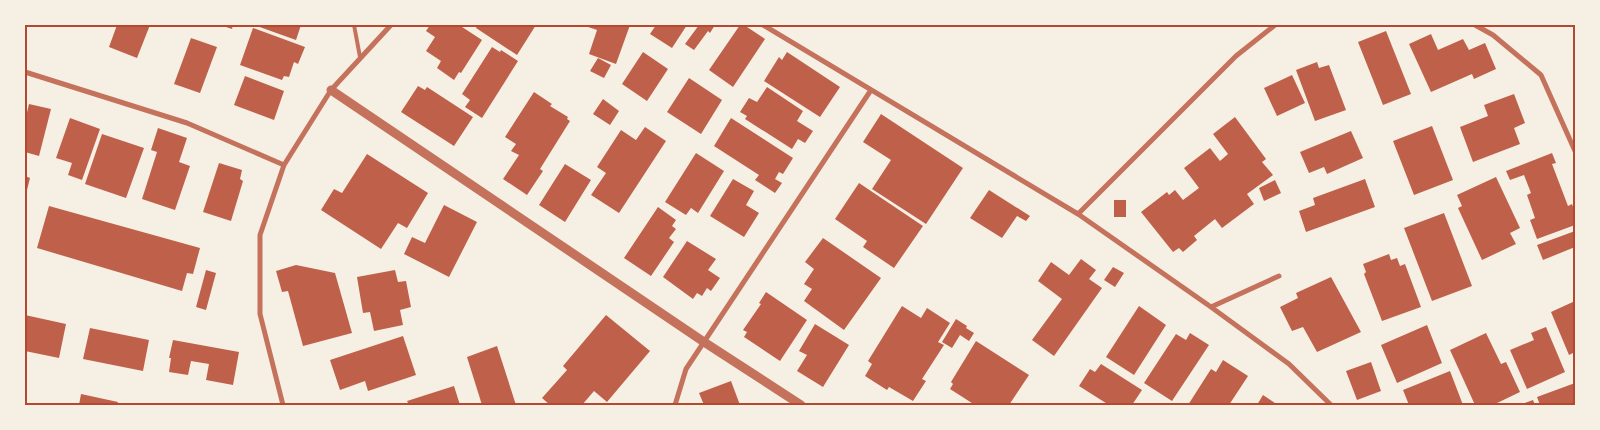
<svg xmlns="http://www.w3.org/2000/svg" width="1600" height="430" viewBox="0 0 1600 430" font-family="'Fira Sans Condensed',sans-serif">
<rect width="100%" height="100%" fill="#f6efe4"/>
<path fill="#bf614a" d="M117,25H150L137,58L109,47Z
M220,25H233L232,29Z
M254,25H301L296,40Z
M430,25H459L482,40L461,73L459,72L454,80L437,68L441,61L426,51L435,37L426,31Z
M477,25H536L517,55L476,28Z
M582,25H630L616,64L589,54L597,30Z
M656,25H687L672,48L650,34Z
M699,25H715L710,33L708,31L694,50L685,44Z
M740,25H744L765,39L733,87L709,70Z
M253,28L305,47L298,64L294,62L289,77L284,76L282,80L240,65Z
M1386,31L1411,94L1383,105L1358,42Z
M1431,34L1438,50L1463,39L1469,50L1485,43L1496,69L1474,79L1472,74L1431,92L1409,44Z
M191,38L217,47L200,93L174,84Z
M492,47L500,52L501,50L518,61L482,118L465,107L470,100L462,94Z
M643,52L668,69L647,101L622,84Z
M787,52L840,87L820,117L764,81L779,57L782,60Z
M598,58L611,65L604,78L590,71Z
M1317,62L1319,68L1329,65L1346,110L1315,121L1296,70Z
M1292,75L1305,103L1277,116L1264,88Z
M245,76L284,91L274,120L234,105Z
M689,78L722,100L701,134L667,112Z
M418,86L425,90L427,87L473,117L454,146L401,112Z
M767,87L803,111L797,121L813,131L805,143L798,139L792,149L745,119L747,116L740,112L749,98L757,102Z
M534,92L552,104L550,106L568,117L567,119L570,121L540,169L543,171L527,195L503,179L519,155L511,151L516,144L505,137Z
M1514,94L1525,123L1514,128L1520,144L1473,162L1460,127L1488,116L1484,105Z
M603,99L619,111L610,125L593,114Z
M29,104L51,109L39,156L25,152V121Z
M881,114L963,168L926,224L872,189L891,160L863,142Z
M1235,117L1266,159L1262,162L1273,175L1247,194L1254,204L1222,228L1215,219L1194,236L1197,240L1183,252L1179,248L1173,252L1141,212L1167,192L1169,195L1175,190L1183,200L1199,188L1184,168L1210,148L1220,161L1228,154L1213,134Z
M70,118L100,129L82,180L68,175L72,163L56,158Z
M731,118L793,158L783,174L779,172L775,179L782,183L775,193L755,180L759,175L714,146Z
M1432,126L1453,180L1414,195L1393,141Z
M645,127L666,141L619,213L591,195L606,173L597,167L621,130L636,140Z
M158,128L187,138L179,162L190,166L175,210L142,199L157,152L151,150Z
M1351,131L1363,158L1327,174L1324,167L1309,173L1300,152Z
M102,134L144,148L126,198L85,184Z
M696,153L724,171L698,213L691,208L686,215L665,202Z
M1552,153L1556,163L1552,164L1568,206L1572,204L1575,212V225L1537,239L1530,220L1535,218L1527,195L1531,193L1524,175L1510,180L1506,171Z
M367,154L428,193L407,228L398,223L381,249L321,210L334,189L342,193Z
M219,163L242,170L240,179L243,181L231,221L203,212Z
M565,164L591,180L565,222L539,205Z
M25,176L30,178L26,194H25Z
M1496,177L1520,228L1510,233L1516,244L1482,260L1458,208L1462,206L1457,195Z
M733,179L754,191L746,205L759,213L744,237L710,216Z
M1365,179L1375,207L1306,232L1299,211L1315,205L1313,198Z
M1275,180L1281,193L1264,201L1259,188Z
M859,183L923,226L894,268L863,247L867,241L835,219Z
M989,190L1030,216L1026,221L1017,216L1002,238L970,218Z
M1114,200H1126V217H1114Z
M444,205L477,222L449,277L404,254L412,237L425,243Z
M49,206L200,248L193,274L187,273L182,291L37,248Z
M658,207L676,220L672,226L676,229L669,238L674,242L651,276L624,258Z
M1444,213L1472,286L1432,301L1404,228Z
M1575,231V247L1543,260L1537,245Z
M823,238L881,278L844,330L804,301L812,289L804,284L814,269L805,262Z
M687,241L716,259L708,270L720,278L711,291L707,288L702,296L697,293L693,299L663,277Z
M1389,254L1391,260L1397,258L1400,266L1405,264L1421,307L1382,321L1364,274L1366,272L1363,264Z
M1081,259L1096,270L1089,279L1102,288L1054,356L1032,340L1062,299L1038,281L1051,262L1069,275Z
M296,265L335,273L352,333L303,346L288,291L282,292L276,271Z
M1113,267L1124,273L1115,287L1104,280Z
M206,270L216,273L206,310L196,307Z
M395,270L398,282L406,281L411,307L400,310L403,325L374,331L370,312L363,313L357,277Z
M1331,277L1361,332L1317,352L1303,327L1292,331L1280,307L1298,298L1296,293Z
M766,292L807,320L780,361L744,337L747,332L743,330L761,304L759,303Z
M1575,301V352L1569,355L1551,312Z
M902,306L921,318L927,308L950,323L938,342L944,345L922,379L926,381L913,401L889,387L887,390L865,376L872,364L868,361Z
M1139,306L1166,325L1134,375L1106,357Z
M25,315L66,324L59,358L25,351Z
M606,315L650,351L607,402L594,391L582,405H550L542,398L567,370L563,366Z
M956,319L967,326L966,328L974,333L969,341L960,335L952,348L942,342Z
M815,324L849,345L823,387L797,371L807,355L799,351Z
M1427,325L1442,363L1397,383L1381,345Z
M1546,327L1565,372L1527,389L1510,350L1534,340L1531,333Z
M90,328L149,340L143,371L83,359Z
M1190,333L1209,345L1172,401L1144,383L1176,334L1186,340Z
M1486,333L1501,364L1506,362L1520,392L1493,405H1475L1450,350Z
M403,336L416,375L368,391L365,381L340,390L330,360Z
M173,340L239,352L233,385L206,380L209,364L191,361L188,375L169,372L171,358H169Z
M976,341L1029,375L1009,405H975L950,389L953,384L951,382Z
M497,346L516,405H482L467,357Z
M1223,360L1248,376L1229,405H1188L1211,369L1216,372Z
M1371,362L1381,391L1357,400L1346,371Z
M1101,364L1142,390L1132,405H1109L1079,386L1090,369L1095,372Z
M1450,371L1463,405H1409L1403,390Z
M731,381L740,405H704L699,393Z
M1575,383V405H1540L1537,397Z
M454,386L460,405H409L407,401Z
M81,394L118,402L117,405H79Z
M1263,395L1278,405H1257Z
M1533,400L1535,405H1519Z"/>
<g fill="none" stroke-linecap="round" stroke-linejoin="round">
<path stroke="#c5725c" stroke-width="4" d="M354,25L360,57"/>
<path stroke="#c5725c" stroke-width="5" d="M763,25L1078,214L1211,307L1289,364L1331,405
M1475,25L1493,35L1541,75L1575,151
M25,72L187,123L284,165
M1078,214L1236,56L1275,25
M1211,307L1279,276
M283,405L260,314V235L284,165L331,90L391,25
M675,405L686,369L871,90"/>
<path stroke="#c5725c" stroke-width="9" d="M331,90L704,342L801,405"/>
</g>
<rect width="1600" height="430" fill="none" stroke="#f6efe4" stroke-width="52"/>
<rect x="26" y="26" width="1548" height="378" fill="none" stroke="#b5482f" stroke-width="2"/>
</svg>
